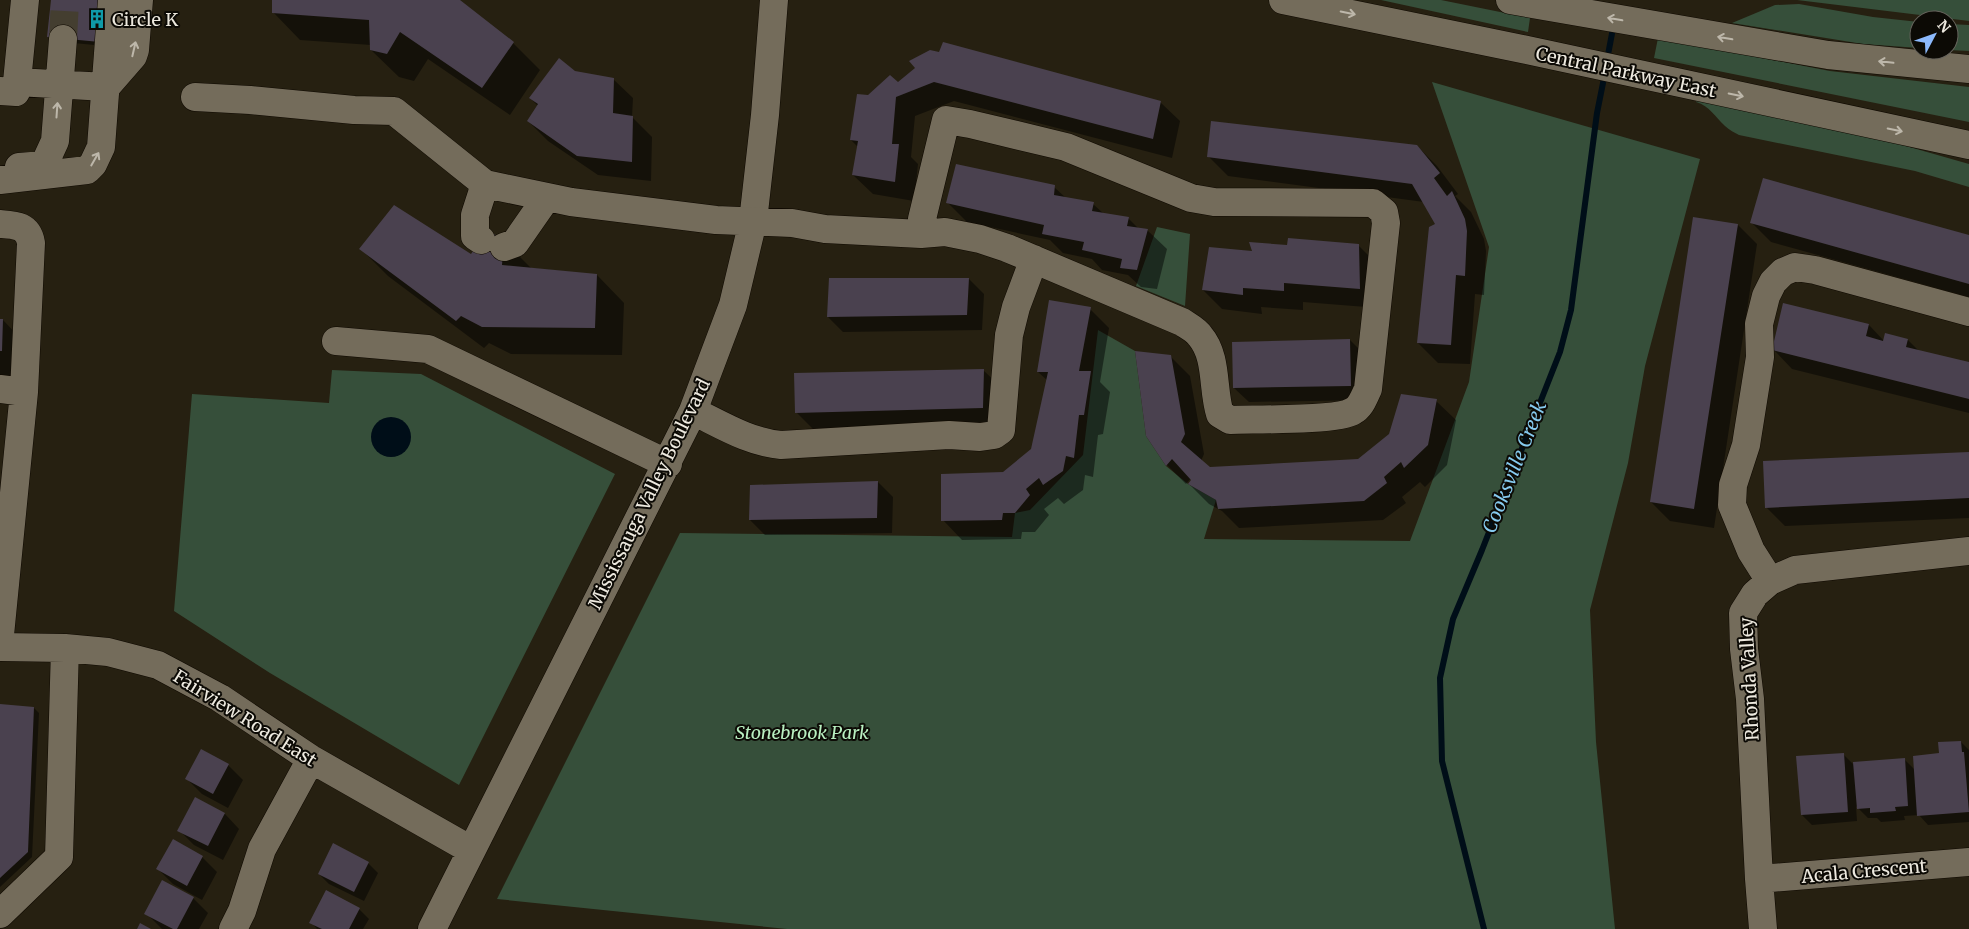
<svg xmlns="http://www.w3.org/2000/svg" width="1969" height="929" viewBox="0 0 1969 929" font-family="Merriweather,serif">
<rect width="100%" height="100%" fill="#262011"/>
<path fill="#364f3a" d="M1381,0H1441L1530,18L1528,32Z
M1797,0H1969V21L1961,20Z
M1799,4L1873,17L1919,22V48L1863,44L1732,23L1775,5Z
M1949,24L1969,25V51L1949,50Z
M1658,38L1830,71L1969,87V122L1654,58Z
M1432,82L1700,159L1645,366L1628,463L1590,610L1596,742L1615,929H787L497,899L680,533L1012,537L1015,513L1030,510L1083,455L1098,330L1135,351L1146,436L1166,466L1188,484L1216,500L1204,539L1410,541L1469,382L1489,247Z
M1699,96L1857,132L1969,164V187L1915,171L1739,135C1735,133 1729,130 1725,126C1715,117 1710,106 1696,102Z
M1157,227L1190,234L1185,306L1136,286Z
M332,370L421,374L615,474L459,785L270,673L174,611L192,394L329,403Z"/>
<path fill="#000e18" d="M371 437a20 20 0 1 1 40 0a20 20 0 1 1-40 0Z"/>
<path fill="#0007" d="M52,0L146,50L53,41L49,37Z
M274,0H458L513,43L540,70L510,115L428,59L414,81L399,77L371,50V45L300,40L273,12Z
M916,69L1160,102L1180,121L1172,158L954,101L915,116L911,157L918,164L914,201L873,194L853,175L858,147L851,140L868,97L898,83Z
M575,73L613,79L633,98L632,117L652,137L651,181L598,175L548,141L528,121L538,106L530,98Z
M1417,146L1437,166L1458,194L1455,196L1471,212L1484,239L1486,251L1484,295L1475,294L1470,364L1438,363L1418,343L1437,224L1424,202L1228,176L1208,156Z
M1054,187L1066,198L1093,204L1104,214L1128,218L1139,229L1147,230L1167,249L1157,289L1141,287L1128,275L1102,270L1092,259L1063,253L1050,240L967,222L948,203Z
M1752,223L1969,236V297L1771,242Z
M1738,225L1757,244L1714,528L1670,521L1651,502Z
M503,240L531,268L597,275L624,303L622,355L511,354L489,343L484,348L388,276L361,249L472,256Z
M1358,245L1378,265L1379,308L1303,302V310L1261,307L1262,314L1222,309L1203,290L1253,253L1288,247Z
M969,279L984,294L982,330L843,332L828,317Z
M1784,305L1869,325L1884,341L1908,340L1919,351L1969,364V413L1792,369L1773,349Z
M1090,309L1109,328L1100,382L1110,392L1103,434L1098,435L1093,477L1085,475L1083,490L1064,504L1058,498L1044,509L1049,515L1035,532H1022L1021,539L962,540L943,520L1032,450L1048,381L1038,372Z
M0,320H3L22,340L20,372L0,399Z
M1350,340L1365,355L1366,400L1249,402L1234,388Z
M1170,356L1190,376L1204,454L1201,461L1210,469L1359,460L1436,401L1456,420L1447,465L1425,487L1420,482L1402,497L1406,503L1383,520L1239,528L1222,511L1209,504L1189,484L1193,480L1191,478L1186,484L1167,465Z
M983,370L1003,389L1002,427L816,432L796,412Z
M1969,453V518L1785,526L1766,507Z
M878,482L893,497L892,533L765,535L750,520L751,486Z
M0,706L34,708L39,713L32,857L0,887Z
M1961,742L1969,750V822L1928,825L1919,815L1904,816L1905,820L1881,822L1877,818H1868L1856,806L1857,821L1812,825L1802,815L1843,754L1855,766L1904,759L1915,770Z
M228,765L243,780L228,808L202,794L187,779Z
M225,814L239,829L223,860L194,845L179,830Z
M202,857L217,872L202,900L173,884L158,869Z
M368,863L378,873L364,901L329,884L319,874Z
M193,898L208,913L199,929H162L146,913Z
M359,909L369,919L363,929H317L311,922Z"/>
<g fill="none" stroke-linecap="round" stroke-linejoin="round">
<path stroke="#000e18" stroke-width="6" d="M1607,60L1614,23
M1484,929L1442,761L1440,678L1453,619L1482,550L1560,352L1571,310L1597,113L1605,73"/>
</g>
<path fill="#4a414f" d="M51,0H146L142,46L47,37Z
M272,0H460L514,42L482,88L400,32L387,54L370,50L369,20L272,13Z
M943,42L1161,101L1153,139L934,82L896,97L892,144H899L895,182L852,175L858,141L850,140L857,94L868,95L890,75L898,82L915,68L909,61L930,50L939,52Z
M559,58L575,71L614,78L613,113L633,116L632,162L577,156L527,121L538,104L529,98Z
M1211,121L1417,145L1440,173L1434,178L1447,196L1452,191L1465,219L1467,231L1465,276L1456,275L1451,345L1417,343L1429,227L1435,224L1412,184L1207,157Z
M956,164L1055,185L1054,195L1094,202L1092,211L1129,217L1127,226L1148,229L1137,270L1120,268L1122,259L1082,250L1084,242L1042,234L1044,225L946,203Z
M1763,178L1969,235V284L1750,223Z
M394,205L471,254L487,231L504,239L502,265L597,274L595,328L482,327L461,316L456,321L359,249Z
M1693,217L1738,224L1694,509L1650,502Z
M1288,238L1359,244L1360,289L1284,283V291L1243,288V295L1202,290L1209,247L1252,251L1249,242L1287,245Z
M829,278H969L967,315L827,317Z
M1049,300L1091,307L1079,371H1091L1084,415H1079L1074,458L1066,456L1063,471L1043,485L1039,478L1026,489L1030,495L1015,513H1003L1002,520L941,521V474L1003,472L1031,449L1048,372H1037Z
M1783,303L1869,324L1866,336L1883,341L1885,333L1908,339L1906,347L1969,362V399L1772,350Z
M0,319H3L2,351H0Z
M1350,339L1351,386L1233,388L1232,342Z
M1135,351L1171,355L1185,434L1181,442L1210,467L1358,459L1389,434L1401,394L1437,399L1428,445L1404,468L1401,462L1384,477L1387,483L1364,501L1218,509L1216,500L1188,484L1191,480L1172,459L1166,466L1146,436Z
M984,369L983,408L795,413L794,373Z
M1969,452V498L1765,508L1763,461Z
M878,481L877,518L749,520L750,485Z
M0,704L34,707L28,852L0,878Z
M1961,741L1962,752H1964L1969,812L1917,816L1913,756L1939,753L1938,742Z
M201,749L229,764L213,794L185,779Z
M1844,753L1848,812L1801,815L1796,756Z
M1905,758L1908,806L1895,807L1896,811L1870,813V808L1857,809L1853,762Z
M195,797L225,813L208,846L177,831Z
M173,839L203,856L187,886L156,869Z
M333,843L369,862L354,892L318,874Z
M162,880L194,897L177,929H173L144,914Z
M326,890L360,908L349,929H322L309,923Z
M140,923L151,929H137Z"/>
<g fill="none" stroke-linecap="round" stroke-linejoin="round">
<path stroke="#443e30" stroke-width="28" stroke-dasharray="28 14" stroke-linecap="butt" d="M63,39L65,0"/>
<g stroke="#0f0901" stroke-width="29">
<path id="minor" d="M1283,0L1527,50L1969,145
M1510,0L1828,55L1969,69
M17,82L106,87L133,56L135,50L139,0
M0,91L16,92L25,0
M195,97L250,100L354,110L394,111L485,184L571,202L716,220L792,223L825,229L921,234L945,232L980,239L1007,248L1182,322C1188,326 1196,330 1200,336C1218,357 1212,389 1220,414L1230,420C1252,419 1338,421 1353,411C1361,407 1364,397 1368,389L1386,223L1384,212L1373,203L1214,202L1191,198L1066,147L970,124L946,120L922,219L921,234
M19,167L44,165L55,141L63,39
M0,180L87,170L93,164L101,147L112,0
M0,224C15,225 28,225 31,243L24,392L0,635
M481,240L475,236V215L485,184
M504,247L515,243L547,197
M336,341L428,349L668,464
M0,389L24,392
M693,411C722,425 749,442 781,445L949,435L980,437L994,435L1001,430L1009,335L1016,307L1034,259
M1770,581L1751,551L1732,505L1733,485L1746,445L1760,357L1759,324L1766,296L1773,282L1783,272L1795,267L1815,270L1969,312
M0,647L65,648L108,652L158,665L220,698L311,759L471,850
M1759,879L1969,862
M0,914L59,857L65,648
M233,929L242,911L262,849L311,759
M432,929L693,411L733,305L753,221L765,115L774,0
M1763,929L1759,879L1750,699L1744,649L1743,613L1755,594L1770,581L1795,570L1969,551"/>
</g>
<use href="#minor" stroke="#746c5b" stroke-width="28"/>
</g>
<defs><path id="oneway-shaft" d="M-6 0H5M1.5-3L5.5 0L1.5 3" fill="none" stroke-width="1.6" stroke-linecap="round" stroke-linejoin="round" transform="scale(1.25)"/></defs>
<g stroke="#bdb7aa">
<use href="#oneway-shaft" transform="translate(1348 13) rotate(12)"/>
<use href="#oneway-shaft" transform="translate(1615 19) rotate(-170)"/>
<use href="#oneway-shaft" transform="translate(1725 38) rotate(-170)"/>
<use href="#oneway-shaft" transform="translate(134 49) rotate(-77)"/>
<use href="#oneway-shaft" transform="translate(1886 62) rotate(-174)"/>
<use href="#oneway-shaft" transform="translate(1736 95) rotate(12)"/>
<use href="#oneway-shaft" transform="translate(57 110) rotate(-86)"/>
<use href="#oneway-shaft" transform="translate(1895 130) rotate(12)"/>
<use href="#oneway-shaft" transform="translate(95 159) rotate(-60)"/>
</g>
<defs>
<g id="building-bare" transform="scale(1.5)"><path d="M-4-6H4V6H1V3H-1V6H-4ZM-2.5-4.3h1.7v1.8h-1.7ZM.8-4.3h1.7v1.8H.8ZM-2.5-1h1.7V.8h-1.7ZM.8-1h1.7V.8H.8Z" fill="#0f9aa8" stroke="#0c0a05" stroke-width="2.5" paint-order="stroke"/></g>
</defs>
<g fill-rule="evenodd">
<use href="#building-bare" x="97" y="19"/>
</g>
<g text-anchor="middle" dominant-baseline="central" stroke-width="4" stroke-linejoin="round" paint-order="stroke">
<g font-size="18" fill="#ede9df" stroke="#0c0a05" text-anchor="start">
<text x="112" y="19">Circle K</text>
</g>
<g font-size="18" fill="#ede9df" stroke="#0c0a05">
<text transform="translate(1626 72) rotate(12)">Central Parkway East</text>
<text transform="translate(649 494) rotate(-64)">Mississauga Valley Boulevard</text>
<text transform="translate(1749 679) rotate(-93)">Rhonda Valley</text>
<text transform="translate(245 718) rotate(32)">Fairview Road East</text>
<text transform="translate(1864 871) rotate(-5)">Acala Crescent</text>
</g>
<g font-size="18" font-style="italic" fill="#b8efc0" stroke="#0c0a05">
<text x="802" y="732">Stonebrook Park</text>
</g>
<g font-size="19" font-style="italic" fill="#86caee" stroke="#0c0a05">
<text transform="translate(1514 467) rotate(-68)">Cooksville Creek</text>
</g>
</g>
<g transform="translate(1934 35) rotate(49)"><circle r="24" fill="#0c0a05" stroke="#66635c"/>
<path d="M0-4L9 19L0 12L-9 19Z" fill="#8cb9fc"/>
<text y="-8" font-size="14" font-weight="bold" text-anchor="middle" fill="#ede9df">N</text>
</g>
</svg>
